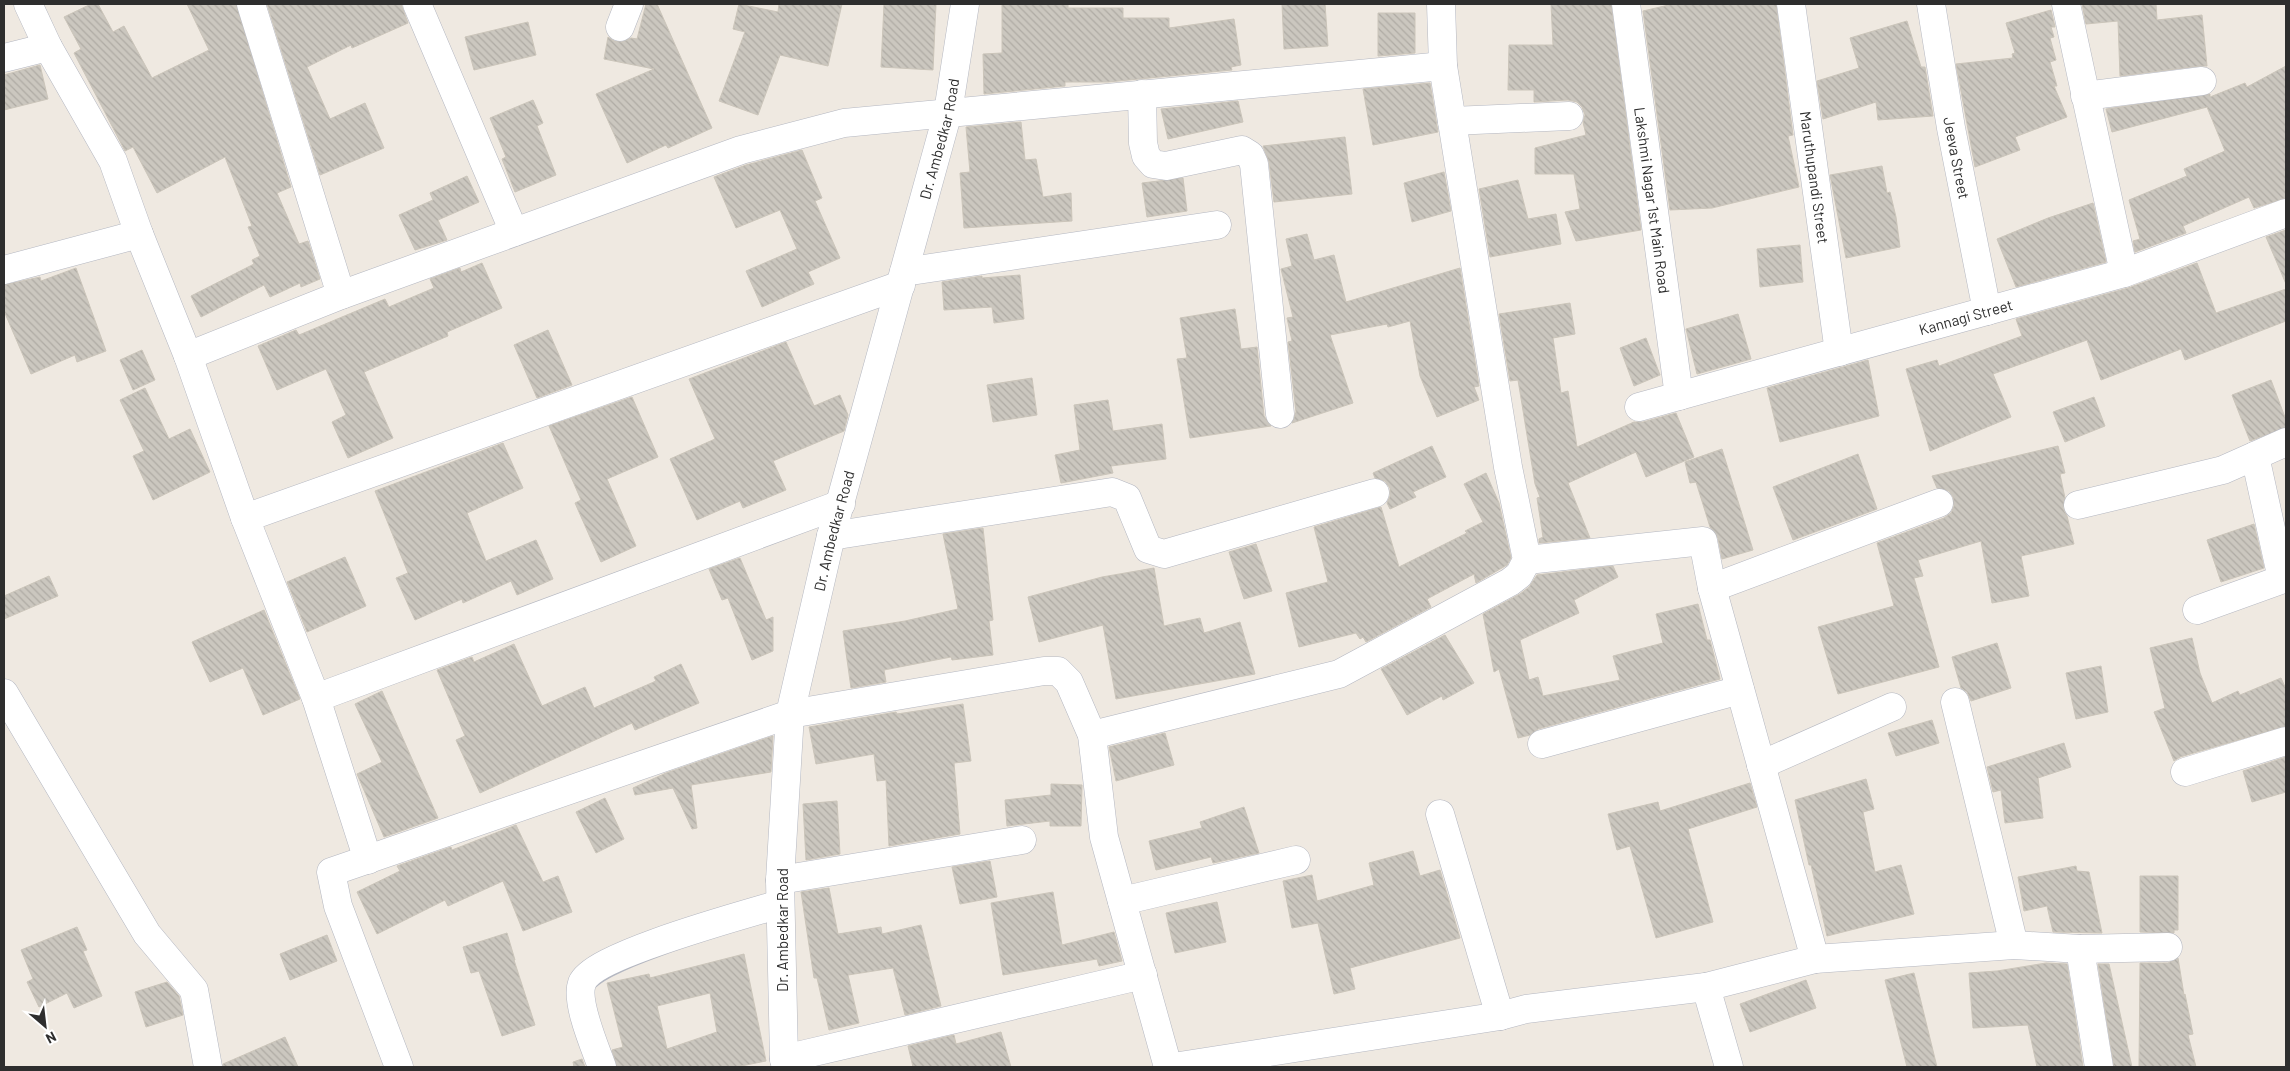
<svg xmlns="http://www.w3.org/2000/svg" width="2290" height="1071" viewBox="0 0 2290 1071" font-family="Barlow,sans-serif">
<defs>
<pattern id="building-back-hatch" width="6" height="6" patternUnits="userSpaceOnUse" patternTransform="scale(1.25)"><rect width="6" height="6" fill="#cbc7bf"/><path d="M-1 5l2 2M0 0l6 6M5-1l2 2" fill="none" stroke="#afaba4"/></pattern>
</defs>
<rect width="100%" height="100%" fill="#efe9e1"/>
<path fill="url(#building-back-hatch)" stroke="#cbc5ba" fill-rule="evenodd" d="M91,4H98L113,32L124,26L152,78L209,50L187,4H236L291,187L277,193L299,244L308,241L320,279L301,287L300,283L270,297L264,285L201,317L191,296L254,264L252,260L260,256L248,227L252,226L225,157L157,193L133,147L125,151L74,53L81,49L64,17Z
M267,4H401L408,23L352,48L351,45L307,67L330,119L365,103L384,148L320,175Z
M646,4H657L712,128L668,148L666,145L627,163L596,94L654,69L604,59L608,37L614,41L622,42L631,38L637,39Z
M739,4L778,12L779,4H842L828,66L780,55L758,115L719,101L745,32L733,29Z
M884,4H936L933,70L881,67Z
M1002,4H1068V8H1123V18H1169V28L1234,19L1241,65L1231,67L1232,70L1108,82H1065V86L984,94L983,54L1002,53Z
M1282,4H1325L1328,46L1284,49Z
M1551,4H1611L1641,230L1576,241L1565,212L1580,209L1574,174H1535V148L1586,135L1583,122L1585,115L1582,107L1577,102L1568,100L1534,102V90H1508L1509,45H1553Z
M1673,4H1776L1793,135L1788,136L1799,187L1712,208L1670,210L1643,11Z
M2082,4H2156L2157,20L2202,15L2207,66H2200L2120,76L2118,21L2086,24Z
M2051,10L2055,27H2051L2054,37L2050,38L2056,60L2050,62L2057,86H2054L2067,117L2015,137L2020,150L1975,167L1956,64L2013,58L2012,54L2015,53L2006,23Z
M1378,13H1415V53L1378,56Z
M1907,21L1921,67H1925L1933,116L1878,120L1876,102L1823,119L1817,81L1859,68L1850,38Z
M528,22L536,55L474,70L465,37Z
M40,65L48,99L4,110V75Z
M2286,66V198L2254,208L2249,197L2183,226L2186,233L2135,252L2133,241L2140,239L2129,200L2187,176L2184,169L2225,151L2207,107L2112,132L2106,109L2210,94V97L2245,83L2247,87Z
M1430,83L1438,132L1373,145L1363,89Z
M533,100L543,123L537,126L556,175L515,192L502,159L506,157L490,118Z
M1238,101L1243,122L1168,139L1161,109Z
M1021,122L1025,160L1036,159L1043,197L1071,193L1072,221L964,228L960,173L970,172L966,127Z
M1345,137L1352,194L1274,202L1269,162L1263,146Z
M802,150L822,198L815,201L840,258L808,272L814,284L762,307L746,271L797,249L780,210L736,228L714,177L746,165Z
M1882,166L1887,193L1890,192L1896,217L1900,247L1846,258L1830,175Z
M1444,172L1451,211L1412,222L1404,183Z
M467,176L479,202L438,220L447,240L415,250L399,215L433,200L430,193Z
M1183,178L1187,211L1147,217L1142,183Z
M1518,180L1528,219L1556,214L1561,244L1490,257L1479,189Z
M2093,203L2106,262L2016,287L1997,239L2048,218Z
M2286,230V284L2266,237Z
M1307,234L1314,260L1334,255L1346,302L1460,268L1479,386L1474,387L1479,400L1437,417L1420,376L1410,321L1388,327L1387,324L1330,335L1353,403L1292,423L1296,412L1288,342L1292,341L1287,318L1293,317L1281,269L1292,266L1286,239Z
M1800,245L1803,282L1760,287L1757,249Z
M482,263L502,308L447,332L448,336L364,372L393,438L348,458L332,422L346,415L326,369L277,390L258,346L296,330L299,335L385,299L389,307L434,288L430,279L460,268L461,272Z
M2197,263L2216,313L2286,289V321L2185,360L2181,349L2101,380L2087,340L1993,374L2011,417L1930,451L1906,369L1937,360L1939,366L2022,336L2016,319L2128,288Z
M76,268L106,351L77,362L75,355L31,374L4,311V285L40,277L41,281Z
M1020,275L1024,319L994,323L992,307L944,310L942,282L982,276V278Z
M1570,303L1575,334L1553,338L1561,393L1568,391L1577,447L1634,422H1643L1676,413L1694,457L1646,477L1636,452L1568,483L1590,538L1539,543V539L1543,537L1537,498L1540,497L1535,484L1518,380L1510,381L1499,314Z
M1235,309L1241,349L1257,347L1264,416L1271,426L1190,438L1177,359L1187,358L1180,318Z
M1738,314L1751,359L1697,374L1686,329Z
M548,330L572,385L537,398L514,345Z
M1646,338L1660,375L1634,386L1620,348Z
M786,342L814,406L840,395L848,415L844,431L773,461L786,490L743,508L740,501L697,520L670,459L715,439L689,379Z
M142,350L155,380L133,390L120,360Z
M1868,360L1879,416L1780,442L1767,388Z
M1032,378L1037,415L993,422L987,385Z
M2271,380L2286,420V427L2250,441L2232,395Z
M145,388L169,439L190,429L210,472L153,500L133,456L144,451L120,400Z
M632,397L658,457L607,479L636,546L601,562L575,503L581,500L549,426Z
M2094,397L2105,426L2065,442L2053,412Z
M1108,400L1113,431L1162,424L1166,459L1111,466L1113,473L1061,483L1055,455L1080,450L1074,405Z
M503,443L523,488L467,513L486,561L536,540L553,579L517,595L511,581L463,603L462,599L415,620L396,578L408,573L375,491Z
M1432,446L1446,477L1413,492L1416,497L1390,509L1387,503L1390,496V488L1385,481L1375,478L1373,473Z
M2058,446L2065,473L2060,474L2065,498L2063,508L2067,516L2074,544L2021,556L2029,596L1992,603L1981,541L1918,560L1923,576L1914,578L1939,667L1838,694L1818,627L1894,606L1877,543L1944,518L1951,513L1954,506L1953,497L1949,491L1937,488L1932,476Z
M1722,449L1753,550L1722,559L1718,538L1710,527L1696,482L1690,483L1685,462Z
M1858,454L1877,509L1793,540L1773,487Z
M1486,473L1499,503L1511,558L1507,565L1476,583L1474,574L1427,599L1431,607L1366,642L1363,637L1360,639L1356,633L1299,647L1286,593L1328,582L1314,527L1381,507L1399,567L1467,533L1465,531L1483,522L1464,484Z
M2254,524L2264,568L2221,582L2207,540Z
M983,528L993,620L989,621L993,655L952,660L951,657L884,670L886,682L851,688L843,631L905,621L958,609L943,534Z
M1256,544L1272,591L1244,599L1229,552Z
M345,557L366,606L307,632L287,582Z
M740,558L766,620L773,617V651L752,660L728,598L722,600L709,569Z
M1613,566L1618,577L1574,600L1579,613L1520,640L1529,680L1538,677L1543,696L1620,680L1613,656L1663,643L1656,614L1698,604L1707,640H1710L1720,679L1538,729L1530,735L1518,738L1499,669L1494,672L1483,614L1520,594L1529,587L1537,575Z
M1154,568L1164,626L1200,618L1204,633L1240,622L1255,674L1116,699L1103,625L1039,642L1028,597L1102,577Z
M49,576L58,596L4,619V596Z
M264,610L300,699L263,715L243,668L210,682L192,642Z
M1445,635L1474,683L1443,700L1442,696L1407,715L1381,669Z
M2192,638L2200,673L2212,703L2238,691L2240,695L2281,678L2286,689V726L2180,757L2174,761L2154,712L2165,708L2150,648Z
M1997,643L2011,688L1971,701L1967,692L1961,688L1952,657Z
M514,644L542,706L585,687L594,708L656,681L654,677L681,664L699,703L635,730L632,723L480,793L456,740L465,736L437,670L472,657L474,662Z
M2101,666L2108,712L2076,719L2066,673Z
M382,691L438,818L384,837L357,774L382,762L355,704Z
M963,704L971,761L954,763L960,834L889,846L886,780L877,781L874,754L816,764L809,727L896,712L897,714Z
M1932,720L1939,743L1896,756L1888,733Z
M1165,733L1174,765L1116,781L1109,747Z
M773,736L771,772L691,785L697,828L692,829L673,788L635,795L633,788L666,773Z
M2064,743L2071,767L2038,778L2043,818L2005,823L2001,790L1993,792L1987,767Z
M2286,757V792L2252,802L2243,771Z
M1866,779L1874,809L1863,812L1875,872L1901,865L1914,914L1827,936L1811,865H1809L1795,800Z
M1750,783L1757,807L1688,829L1713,922L1656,938L1630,846L1617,850L1608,814L1658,802L1660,811Z
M1051,784L1082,785L1081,826H1050V821L1007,826L1005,800L1051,795Z
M605,798L624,839L596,853L576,812Z
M837,801L840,854L806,860L803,804Z
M1244,807L1259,853L1213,863L1211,857L1156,870L1149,841L1202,828L1200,822Z
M516,825L543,882L558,876L572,912L523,931L503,881L448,906L445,900L377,934L357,892L400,871L397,866L451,847L452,850Z
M1413,851L1420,876L1440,870L1460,938L1350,968L1355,989L1334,994L1318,923L1292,928L1283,881L1312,875L1317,901L1374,885L1369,863Z
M990,861L997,897L960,904L952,867Z
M2076,866L2077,871L2089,872L2102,933L2053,932L2047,906L2024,911L2018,877Z
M2140,876H2178V930H2174V933L2140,932Z
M829,888L838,934L881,927L882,934L921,925L941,1006L905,1015L893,968L848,975L859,1023L829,1030L817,978H814L801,892Z
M1053,892L1062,945L1114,932L1122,961L1099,966L1097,959L1003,975L991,903Z
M1217,902L1226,942L1175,953L1166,913Z
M77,927L87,950L83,951L102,996L74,1008L67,993L39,1007L27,982L33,979L21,950Z
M507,933L515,960H514L535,1025L502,1036L479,971L471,973L463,947Z
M327,935L337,961L290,980L280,954Z
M744,954L766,1061L736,1067H617L612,1050L623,1047L607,983L649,974L650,978ZM710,993L717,1032L667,1049L657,1006Z
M2178,958L2184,995L2185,994L2193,1034L2188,1035L2196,1067H2139L2140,963H2168Z
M2046,963L2067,964L2083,1067H2037L2028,1025L1973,1028L1969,973L1997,971Z
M2098,964H2109L2132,1067H2114Z
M1914,973L1937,1067H1907L1885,980Z
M1806,980L1816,1008L1750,1032L1740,1004Z
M167,982L179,996L183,1015L146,1027L135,992Z
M1001,1032L1011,1067H913L908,1046L954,1035L956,1044Z
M285,1037L298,1067H223V1064Z
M582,1059L585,1067H574L573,1062Z"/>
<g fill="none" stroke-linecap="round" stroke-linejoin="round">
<g stroke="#b4b7c1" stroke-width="29">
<g id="minor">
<path d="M28,4L48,47L113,161L139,234L188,356L245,518L316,698L368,860"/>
<path d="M251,4L341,295"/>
<path d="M417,4L514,232"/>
<path id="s1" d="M1626,4L1679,396"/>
<path id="s2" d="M1791,4L1839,352"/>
<path id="s3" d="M1931,4L1951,128L1987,311"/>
<path d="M2066,4L2124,273"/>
<path d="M620,27L629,4"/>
<path d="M4,58L48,47"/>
<path d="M1142,94L1143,143L1146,156L1153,164L1166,166L1242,150L1250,155L1254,164L1280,414"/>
<path d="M2085,96L2202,81"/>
<path d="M1452,121L1569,116"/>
<path d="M4,270L139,234"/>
<path d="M904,272L1217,225"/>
<path d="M188,356L341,295L741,150L844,123L1443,66"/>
<path id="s4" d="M1639,407L2124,273L2286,213"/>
<path d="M2255,456L2282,579"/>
<path d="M2078,505L2223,470L2286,442"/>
<path d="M245,518L901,285"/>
<path d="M831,536L1112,492L1127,498L1148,549L1164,554L1375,493"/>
<path d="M1527,560L1703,541L1712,588L1815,959"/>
<path d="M1712,588L1939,503"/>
<path d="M2197,610L2286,578"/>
<path d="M4,693L147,934L194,990L208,1067"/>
<path d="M316,698L841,504"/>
<path d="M1955,702L2014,945"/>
<path d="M1092,735L1339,674L1510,582L1519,575L1527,560L1508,467L1443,66L1441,4"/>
<path d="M1542,744L1740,690"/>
<path d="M1761,765L1892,707"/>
<path d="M2185,772L2286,741"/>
<path d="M1440,814L1500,1016"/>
<path d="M780,880L1022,840"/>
<path d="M1122,901L1296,860"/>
<path d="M2080,949L2099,1067"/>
<path d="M1706,987L1729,1067"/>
<path d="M784,1059L1143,975"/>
<path d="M399,1067L338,906L331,872L790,714L1044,671H1058L1069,682L1092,735L1104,837L1168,1067"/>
<path d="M602,1067C595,1047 575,1002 582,983C593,955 747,914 780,904"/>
<path id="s5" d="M786,1067L784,1059L780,880L790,714L831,536L948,112L965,4"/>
<path d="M1173,1067L1500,1016L1526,1009L1706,987L1815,959L2014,945L2080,949L2168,947"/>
</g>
</g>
<use href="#minor" stroke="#fff" stroke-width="28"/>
</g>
<g text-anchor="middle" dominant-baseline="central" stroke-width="4.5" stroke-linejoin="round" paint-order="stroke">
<g font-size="15" fill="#2e2e2e" stroke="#fff">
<text stroke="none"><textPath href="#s5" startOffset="948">Dr. Ambedkar Road</textPath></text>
<text stroke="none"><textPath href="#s3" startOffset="156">Jeeva Street</textPath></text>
<text stroke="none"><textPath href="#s2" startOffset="175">Maruthupandi Street</textPath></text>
<text stroke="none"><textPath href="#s1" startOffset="198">Lakshmi Nagar 1st Main Road</textPath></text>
<text stroke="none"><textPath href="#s4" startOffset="339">Kannagi Street</textPath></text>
<text stroke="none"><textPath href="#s5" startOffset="542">Dr. Ambedkar Road</textPath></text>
<text transform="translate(782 930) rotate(-90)">Dr. Ambedkar Road</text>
</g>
</g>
<rect width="2290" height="1071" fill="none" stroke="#2e2e2e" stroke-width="10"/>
<g transform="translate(45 1026) rotate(152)" stroke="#ffffff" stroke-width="4" paint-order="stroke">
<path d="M0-4L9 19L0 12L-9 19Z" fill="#2e2e2e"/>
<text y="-8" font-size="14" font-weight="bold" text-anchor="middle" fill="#2e2e2e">N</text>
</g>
</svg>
